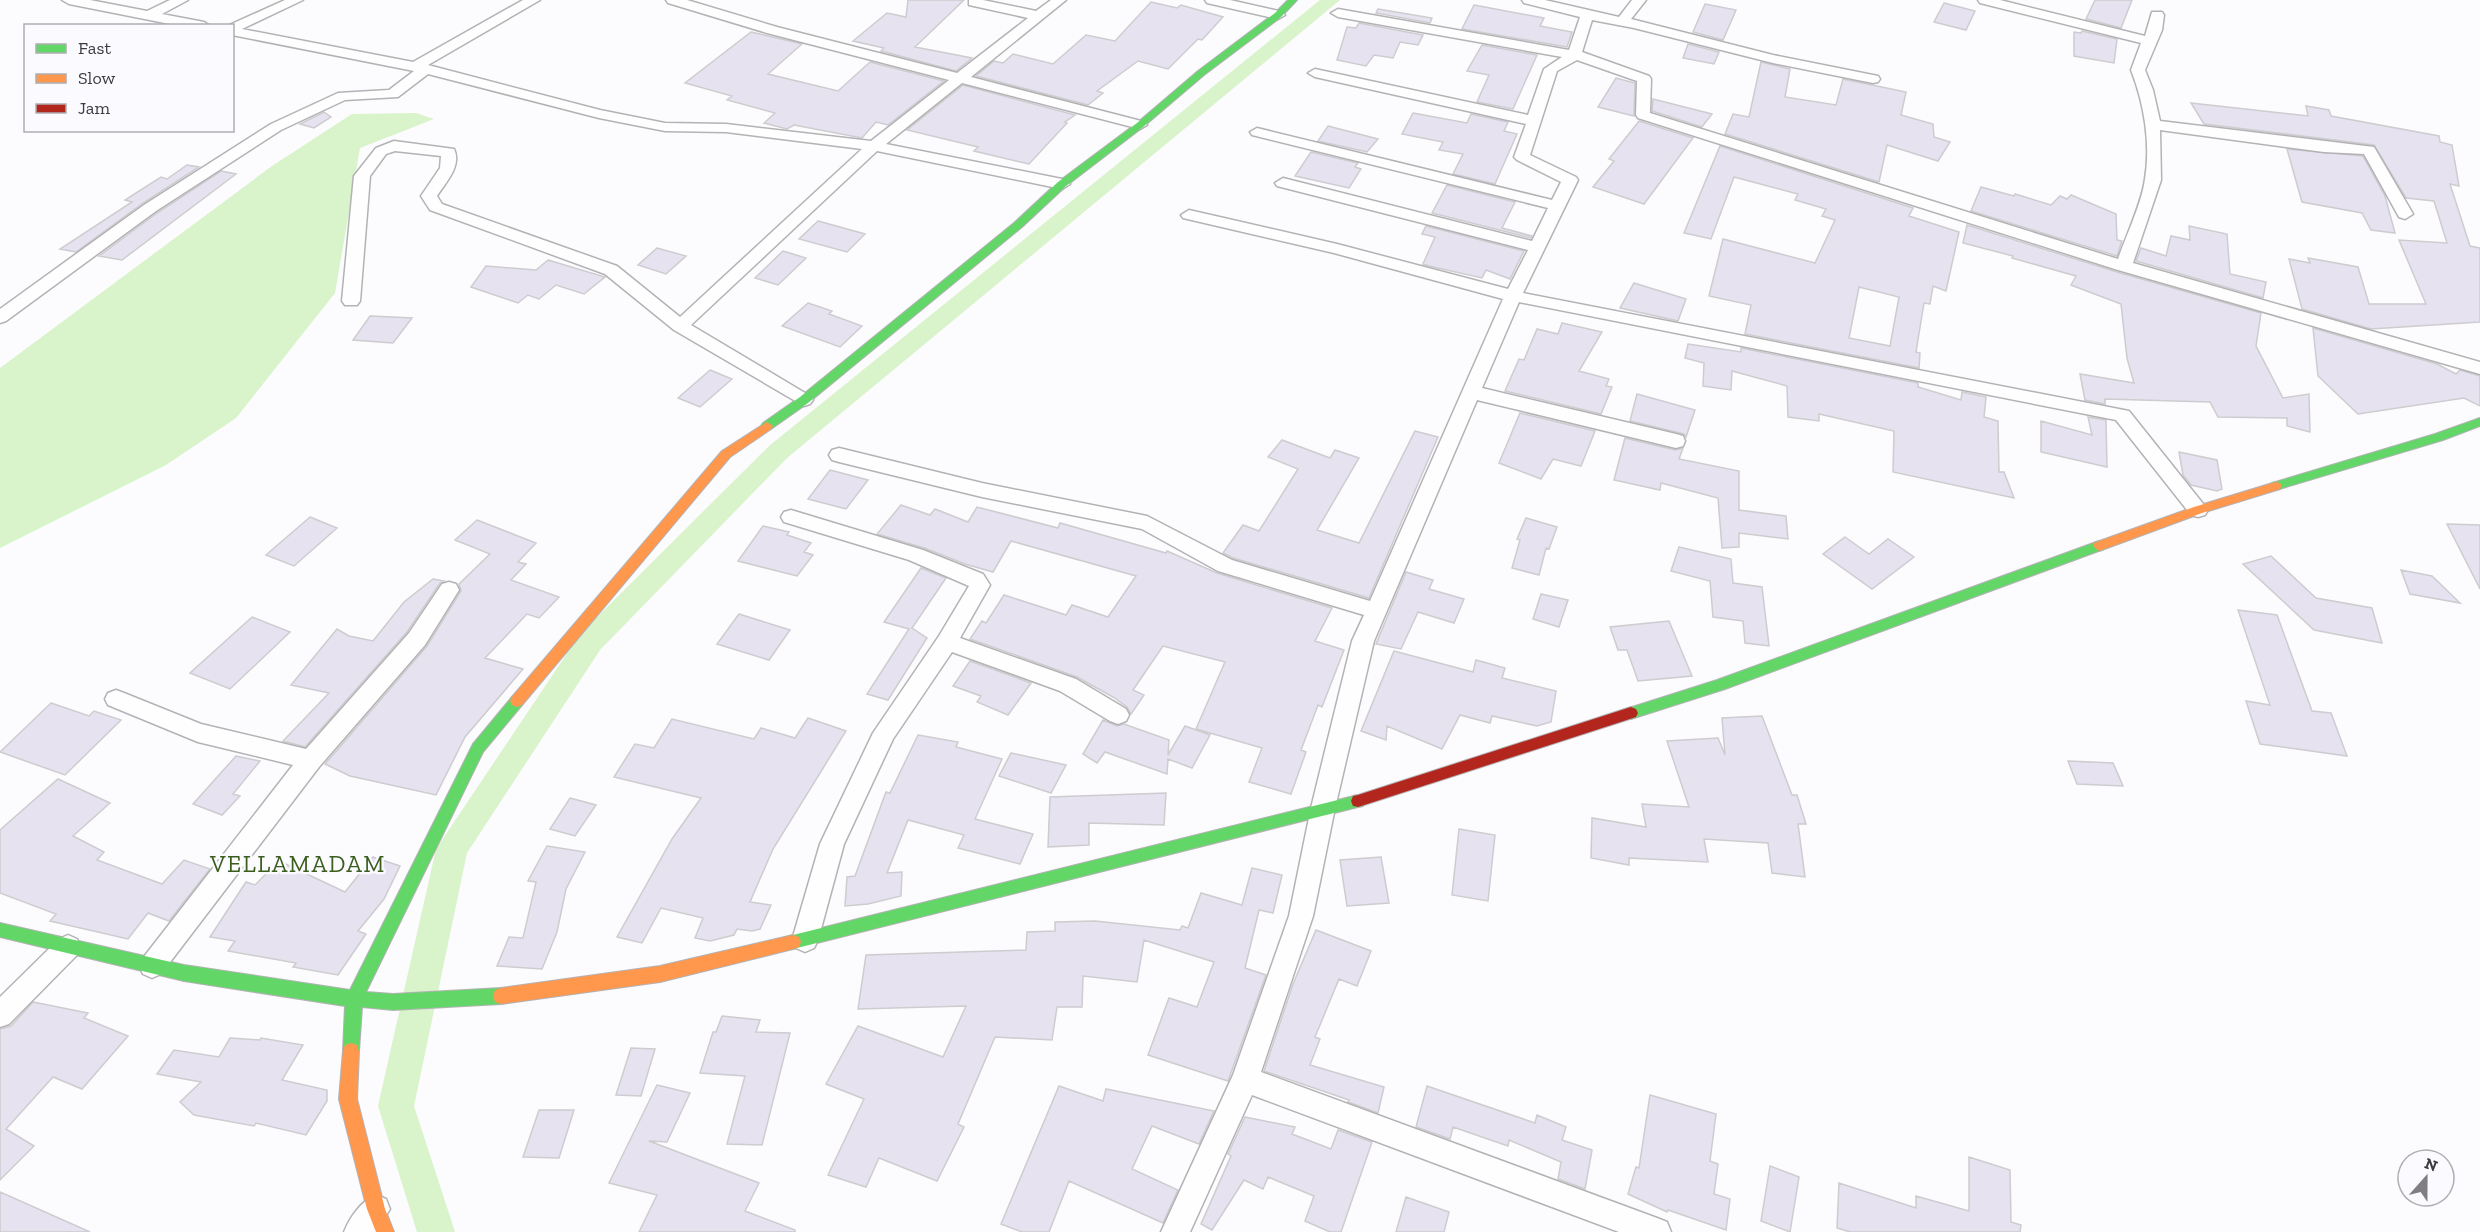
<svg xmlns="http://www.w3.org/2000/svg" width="2480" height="1232" viewBox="0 0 2480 1232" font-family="'Zilla Slab',serif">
<rect width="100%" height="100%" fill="#fcfbfe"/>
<path fill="#d9f3ca" d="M416,113L434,119L360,148L335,293L236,418L166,465L0,548V368L272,166L352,114Z"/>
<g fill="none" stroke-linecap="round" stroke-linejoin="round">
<path fill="#d9f3ca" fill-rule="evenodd" d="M1320,0H1340L787,458L600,650L467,853L414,1106L455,1232H417L378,1106L436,849L580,634L769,446Z"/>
</g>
<path fill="#e7e2f0" stroke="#cdcccf" stroke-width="1.5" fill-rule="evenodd" d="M908,0H964L915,47L972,58L956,71L881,51L884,48L853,41L887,13L906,17Z
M2095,0H2132L2121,28L2086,19Z
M1151,2L1177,8L1181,5L1223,17L1202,40L1198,39L1168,69L1138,61L1097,91L1103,93L1088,105L976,76L994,61L1003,63L1013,54L1053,64L1086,35L1115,41Z
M1944,3L1975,11L1966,30L1934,22Z
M1705,4L1736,10L1723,40L1693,32Z
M1474,5L1544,18L1540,26L1572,32L1567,47L1462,29Z
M1378,9L1432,18L1430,23L1376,13Z
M1359,23L1423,35L1418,45L1400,42L1393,58L1374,55L1366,66L1337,60L1347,27L1356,28Z
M2082,31L2117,39L2114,63L2074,56V32L2081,33Z
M751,32L802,44L768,74L838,91L870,62L944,81L888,125L876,122L862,138L794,125L787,129L764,123L775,113L727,100L732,96L685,83Z
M1688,44L1719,52L1714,64L1683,58Z
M1482,45L1537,55L1513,109L1477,102L1489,75L1467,71Z
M1761,62L1790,69L1785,97L1836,105L1843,79L1906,92L1901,115L1933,124L1934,137L1950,142L1938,161L1887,145L1879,182L1725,134L1733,114L1749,117Z
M1616,78L1635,83L1634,116L1598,107Z
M963,85L1075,115L1065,122L1067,123L1029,164L974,151L978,147L907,130Z
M1653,99L1712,114L1702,127L1652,111Z
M2191,103L2308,116L2306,106L2329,110L2331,116L2439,136L2440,142L2452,145L2459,186L2450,184L2470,246L2480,248V322L2371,329L2302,309L2289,259L2310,263L2308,258L2358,267L2369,304H2426L2399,240L2447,243L2434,201L2406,198L2374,145L2204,124Z
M324,112L331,117L314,128L300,124Z
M1413,113L1467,123L1471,114L1508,122L1504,131L1517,134L1495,184L1453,174L1463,154L1439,150L1443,142L1402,134Z
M1639,121L1693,138L1644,204L1593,187L1614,161L1609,159Z
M1328,126L1378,139L1367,152L1318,141Z
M1720,146L1913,208L1909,216L1959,232L1946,291L1933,286L1930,304L1924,303L1916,352L1920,353L1919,368L1745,334L1751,305L1709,296L1723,239L1815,263L1835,220L1822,216L1826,209L1795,200L1798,194L1734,177L1711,239L1684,233ZM1859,287L1899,297L1890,346L1849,338Z
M2287,149L2363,156L2385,196L2395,233L2371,230L2362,213L2302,202Z
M1311,152L1358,163L1355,167L1361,169L1349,188L1295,176Z
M187,165L199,167L143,203L76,252L60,249L132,202L125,200L161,177L167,179Z
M221,171L236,174L122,260L99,256L157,213Z
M1447,185L1515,202L1502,228L1532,236L1531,238L1432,213Z
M1981,187L2014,196L2015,194L2051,205L2060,196L2067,199L2071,195L2116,214L2117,240L2122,241L2117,256L1971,211Z
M818,221L865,234L847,252L799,239Z
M1967,225L2117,272L2261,313L2256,346L2283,398L2309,394L2310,432L2287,426V418L2218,417L2210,402L2105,399V404L2085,400L2080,374L2134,383L2127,358L2121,304L2071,285L2076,276L2012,258L2013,256L1963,243Z
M1426,226L1524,251L1510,279L1486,270L1482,278L1429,266L1423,264L1435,237L1422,234Z
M2189,226L2227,234L2230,274L2266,282L2263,298L2136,261L2141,248L2166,256L2171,236L2190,240Z
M657,248L686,256L666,274L638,265Z
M783,251L806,258L778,285L755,278Z
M548,260L605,277L584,294L556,285L539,299L528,295L518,303L471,287L486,266L536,270Z
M1634,283L1686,299L1678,321L1620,308Z
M808,303L832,311L829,314L862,326L840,347L782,326Z
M370,316L412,318L393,343L353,340Z
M1562,323L1602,332L1579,371L1609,379L1606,386L1612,387L1601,414L1505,391L1519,359L1524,360L1537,329L1558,334Z
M2313,328L2437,364L2456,374L2460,370L2480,376V406L2464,398L2358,414L2318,376Z
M1688,344L1741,352V348L1918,383V387L1961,400L1962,392L1986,397L1984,417L1998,421L1999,472H2004L2014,498L1893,472L1894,431L1819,414V421L1788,417L1787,386L1732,371L1731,390L1703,386L1704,363L1685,358Z
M710,370L732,379L700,407L678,398Z
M1637,394L1695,410L1686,437L1684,434L1630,421Z
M1520,413L1595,431L1581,466L1553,459L1541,479L1499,463Z
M2088,417L2106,420L2107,467L2041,452V421L2092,435Z
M1415,431L1438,437L1369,598L1233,558L1223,553L1243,525L1259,531L1298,469L1268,457L1282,440L1330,458L1335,450L1359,458L1317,530L1359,543Z
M1625,438L1675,450L1683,448L1679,459L1739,471V510L1786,516L1788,539L1739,533V547L1722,548L1718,498L1661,483L1660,490L1614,480Z
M2179,452L2217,460L2222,489L2217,491L2191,485L2183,475Z
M830,470L868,480L846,509L808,499Z
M901,505L930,515L935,509L968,522L977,507L1058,528L1060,523L1166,553L1167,551L1217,573L1332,608L1315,641L1344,650L1322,707L1318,705L1301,750L1306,752L1291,794L1249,782L1262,748L1196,729L1225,662L1163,646L1133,690L1144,695L1131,714L1127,707L1113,697L1077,677L970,639L982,621L986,623L1004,595L1066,615L1072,605L1108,617L1136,576L1011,541L993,572L965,564L924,548L877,534Z
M310,517L337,528L294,566L266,555Z
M1526,518L1557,527L1549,549L1546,548L1539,575L1512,568L1520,540L1517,539Z
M477,520L536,543L518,562L526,564L511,580L559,597L539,618L527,614L485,658L523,669L465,737L436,795L350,776L325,764L427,646L461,591L459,584L490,554L455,540Z
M2447,524L2480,525V589Z
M763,526L789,532L787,535L811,543L804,552L813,555L797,576L738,561Z
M1845,537L1869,554L1888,539L1914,557L1872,589L1823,554Z
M1679,547L1731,559L1733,583L1762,587L1769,646L1745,643L1743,621L1713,617L1710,581L1671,571Z
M2271,556L2316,598L2372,608L2382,643L2314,630L2243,564Z
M921,568L946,578L912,628L927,638L888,700L867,694L909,629L884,622Z
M2401,570L2432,576L2460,603L2410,594Z
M1406,572L1433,580L1429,589L1464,599L1454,623L1418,612L1401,649L1376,644Z
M433,579L444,581L440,583L407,632L305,747L283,741L329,693L291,685L337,629L349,636L373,641L404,602Z
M1541,594L1568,600L1559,627L1533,619Z
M2238,610L2277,615L2312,711L2331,713L2347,756L2260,744L2246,701L2270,705Z
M739,614L790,630L769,660L717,644Z
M252,617L290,632L230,689L190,673Z
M1669,621L1692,676L1638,681L1627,650H1618L1610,627Z
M1394,651L1473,672L1476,660L1505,668L1502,678L1556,691L1551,722L1537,726L1492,716L1490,723L1460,715L1442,749L1387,726L1386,740L1361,731Z
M970,661L1031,683L1008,715L977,702L981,696L953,686Z
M51,703L89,716L94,711L121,720L65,775L0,752Z
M1762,716L1792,795H1797L1806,824H1798L1805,877L1772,873L1768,843L1704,839L1708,862L1629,858V865L1591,858L1592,818L1646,827L1642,804L1689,807L1667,741L1718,738L1725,755L1722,718Z
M808,718L846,731L773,849L750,902L771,905L760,929L752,931L737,929L734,935L710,941L695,938L703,918L661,908L642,943L617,937L672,839L701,798L614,777L635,744L654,748L672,719L754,739L761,728L795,738Z
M1103,720L1117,726L1124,724L1169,740L1168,755L1185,726L1210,735L1192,768L1168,759L1167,774L1105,752L1097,763L1083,754Z
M918,735L958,742L956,747L1002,759L975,819L1033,834L1020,864L958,848L964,835L908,820L887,873L902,872L901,896L868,904L845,906L847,877L855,876L886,792L890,793Z
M1011,753L1066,765L1051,793L999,776Z
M236,756L260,761L233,794L240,796L222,815L193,804Z
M2068,761L2113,763L2123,786L2077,784Z
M58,779L110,803L73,836L104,852L97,860L162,884L184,860L210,869L169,921L148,913L128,939L50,921L56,914L0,893V830Z
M1166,793L1164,825L1089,823V845L1048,847L1050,797Z
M570,798L596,805L575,836L550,829Z
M1459,829L1495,835L1488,901L1452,895Z
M547,846L585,852L566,889L557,932L542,969L497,966L509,937L523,938L536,882L528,881Z
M373,857L400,866L384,899L358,931L366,934L338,975L293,967L296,963L228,951L235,941L210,937L246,882L255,885L279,861L345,892Z
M1381,857L1389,903L1347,906L1340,860Z
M1252,868L1282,875L1273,913L1259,910L1245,968L1266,975L1228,1081L1148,1055L1169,998L1197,1007L1214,962L1144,940L1137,982L1083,976L1082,1007H1057L1052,1040L995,1037L958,1124L964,1127L937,1181L879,1158L866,1187L828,1175L864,1099L826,1084L858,1026L943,1057L966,1006L858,1009L866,955L1026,950L1027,932L1055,931V922L1095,921L1180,930L1182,926L1188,928L1201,893L1242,905Z
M1316,930L1371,951L1357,986L1339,979L1315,1037L1320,1039L1310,1065L1384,1087L1378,1113L1348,1102L1349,1100L1264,1071L1293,984Z
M33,1002L88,1013L84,1018L128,1036L82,1089L53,1077L6,1129L34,1146L0,1180V1029L11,1026Z
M722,1016L760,1020L756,1032L790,1033L762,1145L727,1144L745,1076L700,1073L713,1032H716Z
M230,1038L260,1040L261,1038L303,1045L282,1080L327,1090V1101L306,1135L256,1123L254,1126L194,1115L180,1102L201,1082L157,1074L174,1050L219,1057Z
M631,1048L655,1049L641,1096L616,1095Z
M657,1085L690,1093L667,1142L649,1141L759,1183L745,1211L795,1230V1232H639L657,1195L609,1183Z
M1059,1086L1103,1101L1106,1089L1214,1111L1199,1144L1152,1126L1132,1169L1178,1190L1163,1223L1069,1181L1049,1232H1022L1001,1224Z
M1427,1086L1535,1123L1537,1115L1566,1127L1562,1140L1592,1150L1585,1189L1558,1179L1561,1162L1509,1140L1508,1146L1453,1127L1450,1139L1416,1127Z
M1650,1095L1716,1114L1710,1161L1718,1164L1714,1194L1730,1199L1726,1230L1668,1210L1667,1212L1628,1194L1636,1167L1639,1168Z
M539,1110H574L559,1158L523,1157Z
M1245,1117L1295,1127L1292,1134L1331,1149L1338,1130L1372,1142L1341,1232H1330L1305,1221L1314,1196L1268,1177L1263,1189L1244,1180L1212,1230L1201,1224L1231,1156L1228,1154Z
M1969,1157L2010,1170L2011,1222L2021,1225L2020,1232H1850L1837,1228L1839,1183L1916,1208V1196L1969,1211Z
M1770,1166L1799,1177L1790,1232L1761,1221Z
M0,1192L90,1232H0Z
M1406,1197L1449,1212L1444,1232H1396Z"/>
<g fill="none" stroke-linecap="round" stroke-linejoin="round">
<g stroke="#b3b2b5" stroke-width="3">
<path id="street" d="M62,0H90L147,11L170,0H188L162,14L204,22L210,26H180L69,4Z
M285,0H303L242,29L413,62L523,0H540L428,65L600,110L665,123L726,124L871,141L949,80L767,33L668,3L666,0H687L777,27L957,73L1028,18L969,5V0H983L1036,11L1051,0H1066L971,77L1145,122L1147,125L1140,129L962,83L886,144L1062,179L1070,184L1062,189L877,151L691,325L810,396L813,400L810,404L804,406L674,330L605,274L430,210L421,196L440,168L441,156L395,151L386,154L370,176L360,301L357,305H345L342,301L354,176L376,148L394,141L454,149C462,166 446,182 437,196L442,204L617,266L680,317L862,149L726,132L665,131L599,118L428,74L398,97L345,100L281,130L156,211L6,321L0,323V309L144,205L271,124L338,93L389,90L414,71L232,35V26H227Z
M1205,0H1230L1283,12L1285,15L1278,19L1207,3Z
M1522,0H1545L1619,17L1632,0H1646L1631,19L1773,55L1878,76L1880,79L1878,82L1873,83L1773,63L1634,28L1592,20L1582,52L1649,76L1651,79L1650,113L2118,259C2126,236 2142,203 2145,179C2151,143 2144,103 2131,70L2141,43L1980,3L1978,0H2000L2145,36L2152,12H2162L2164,15L2162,30L2145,70L2153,90L2160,121L2374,147L2413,214L2405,219L2399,217L2364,154L2324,152L2160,130L2161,180L2133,263L2480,362V374L2118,270L1638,118L1636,115L1637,81L1577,60L1557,71L1530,155L1576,177L1578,180L1523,293L2129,411L2208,510L2205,515L2198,517L2191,515L2116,420L1519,302L1482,388L1676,434L1683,436L1685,441L1683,446L1676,448L1477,400L1374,641L1335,808L1313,916L1261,1072L1657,1218L1667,1222L1671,1232H1619L1252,1095L1190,1232H1161L1233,1075L1289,916L1311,808L1352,641L1364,615L1218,571L1142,529L982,497L839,462L832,460L829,455L832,450L839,448L982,483L1147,516L1232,560L1370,601L1503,299L1334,253L1183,218L1181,215L1189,210L1337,244L1508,289L1528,250L1277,186L1275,183L1283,178L1532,241L1548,208L1252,135L1250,132L1257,128L1552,200L1561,182L1517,160L1514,157L1526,124L1315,77L1308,73L1315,69L1528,115L1544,69L1562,57L1338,17L1331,13L1338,9L1569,50L1580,17L1524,3Z
M791,510L923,550L983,574L990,585L960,638L1076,679L1126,709L1129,715L1126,721L1118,724L1110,721L1060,691L952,652L893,739L844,844L818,940L814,948L805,952L796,948L792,940L820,844L873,733L939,636L969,586L909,560L784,522L781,517L784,512Z
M449,582L456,584L459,590L425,645L319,767L161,974L152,978L143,974L139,966L143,958L293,765L198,742L108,705L105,699L108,693L116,690L124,693L201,724L306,749L409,633L442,584Z
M68,935L77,939L81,947L77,955L9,1024L0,1027V997L59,939Z
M376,1195L386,1199L390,1209L376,1232H344C350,1217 361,1201 376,1195Z"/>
</g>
<g stroke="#b3b2b5" stroke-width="2">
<path id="fast" d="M1288,0H1297L1281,17L1204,75L1143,127L1066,186L1022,227L808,403L771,429H763L761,426L763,423L800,397L1014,223L1058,182L1137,123L1198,71L1275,13Z
M2480,418V426L2443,440L2276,490L2270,486L2272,483L2435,434Z
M2099,541L2105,546L2104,549L1725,689L1631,719L1626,717L1624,713L1626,709L1717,680Z
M517,695L522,697L524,701L522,705L483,752L366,992L393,994L501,988L507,990L509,996L507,1002L501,1004L393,1010L362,1007L359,1051L357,1057L351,1059L345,1057L343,1051L345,1006L184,981L0,937V923L184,965L350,990L473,744L512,697Z
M1358,795L1363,796L1365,801L1363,806L1358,807L793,949L787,947L785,942L787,937L793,935Z"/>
</g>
<g stroke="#b3b2b5" stroke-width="2">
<path id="slow" d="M767,422L773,426L771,429L730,457L522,705L517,707L512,705L510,701L512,697L722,451Z
M2276,482L2280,483L2282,486L2280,489L2202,513L2099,551L2093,546L2094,543L2194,507Z
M793,935L799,937L801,942L799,947L793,949L660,982L501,1004L495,1002L493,996L495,990L501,988L660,966Z
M351,1043L357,1045L359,1051L357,1099L385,1209L394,1232H376L367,1209L339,1099L343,1051L345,1045Z"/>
</g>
<g stroke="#b3b2b5" stroke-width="2">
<path id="jam" d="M1631,707L1636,709L1638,713L1636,717L1358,807L1353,806L1351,801L1353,796L1358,795Z"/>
</g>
<use href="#street" fill="#fffeff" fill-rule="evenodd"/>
<use href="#fast" fill="#63d668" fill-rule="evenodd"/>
<use href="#slow" fill="#ff974d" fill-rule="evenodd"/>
<use href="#jam" fill="#b3261e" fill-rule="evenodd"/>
</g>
<g text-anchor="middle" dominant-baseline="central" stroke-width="4.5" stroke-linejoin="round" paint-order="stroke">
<g font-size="24" letter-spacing="1.5" fill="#3b5e1f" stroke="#fbfaff">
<text x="298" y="863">VELLAMADAM</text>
</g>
</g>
<rect x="24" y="24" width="210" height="108" fill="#fbfaff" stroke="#afaeb3" stroke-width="1.5"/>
<rect x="36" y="44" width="30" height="9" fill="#63d668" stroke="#afaeb3" stroke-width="1.5"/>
<text x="78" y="54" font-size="18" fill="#3d3b40">Fast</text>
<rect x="36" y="74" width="30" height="9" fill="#ff974d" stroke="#afaeb3" stroke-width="1.5"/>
<text x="78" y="84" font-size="18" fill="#3d3b40">Slow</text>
<rect x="36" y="104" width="30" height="9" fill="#b3261e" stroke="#afaeb3" stroke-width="1.5"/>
<text x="78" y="114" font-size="18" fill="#3d3b40">Jam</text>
<g transform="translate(2426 1178) rotate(21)"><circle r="28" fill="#fbfaff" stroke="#afaeb3" stroke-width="1.5"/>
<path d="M0-4.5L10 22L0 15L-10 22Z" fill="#807e82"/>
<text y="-9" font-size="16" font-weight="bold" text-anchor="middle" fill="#3d3b40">N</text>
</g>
</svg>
